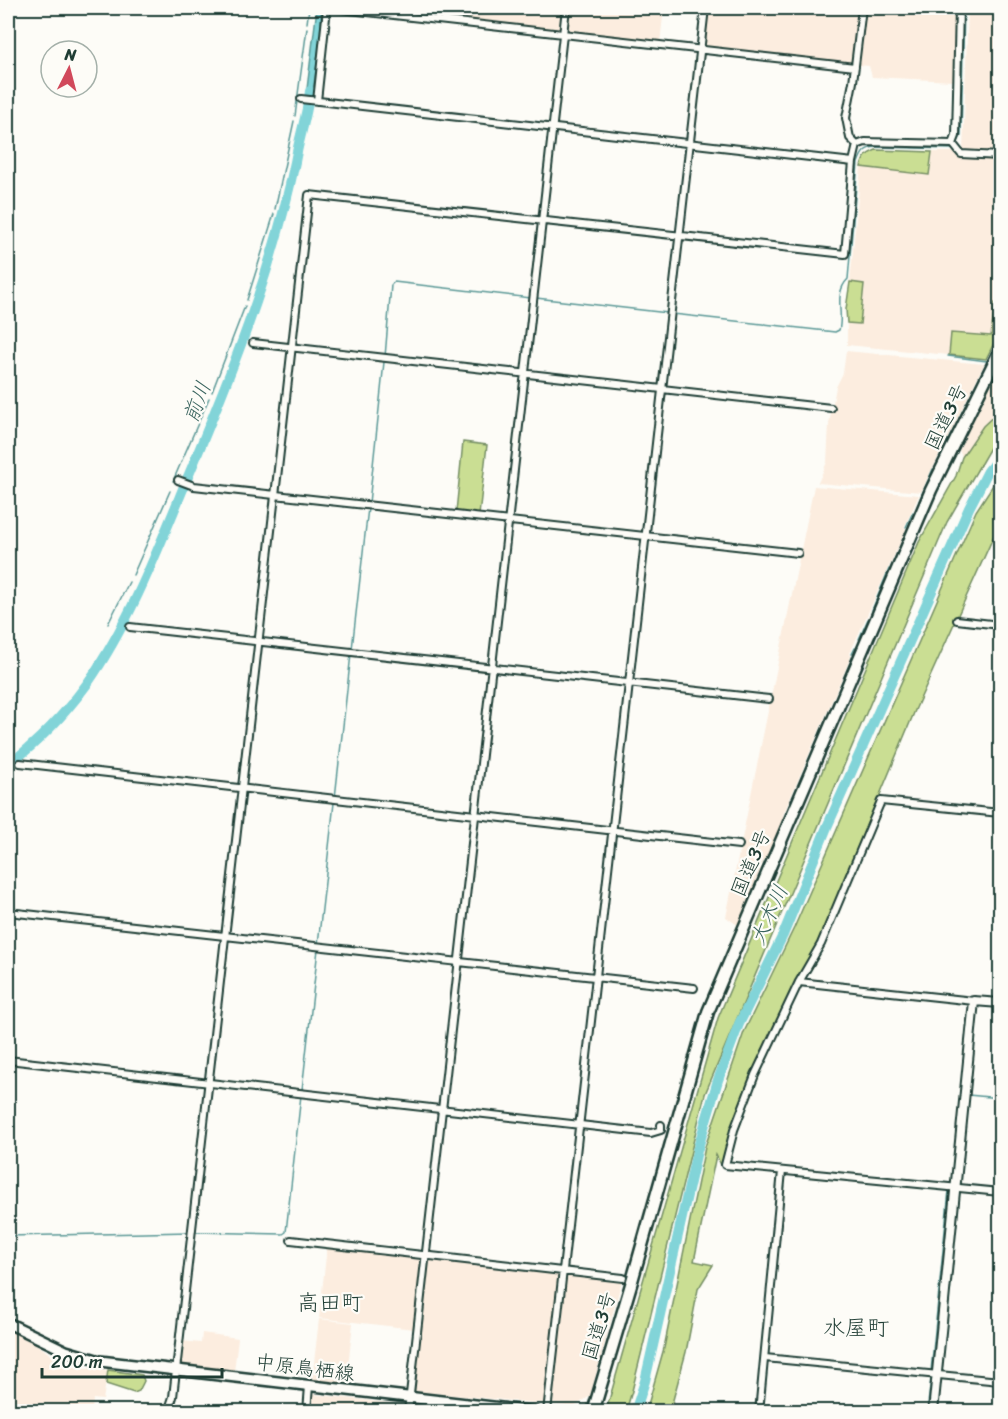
<svg xmlns="http://www.w3.org/2000/svg" width="1008" height="1419" viewBox="0 0 1008 1419" font-family="Sriracha,'Klee One',sans-serif">
<rect width="100%" height="100%" fill="#fdfcf7"/>
<filter id="ink" filterUnits="userSpaceOnUse"><feTurbulence type="fractalNoise" baseFrequency=".0167" numOctaves="2"/><feDisplacementMap in="SourceGraphic" scale="12" xChannelSelector="R" yChannelSelector="G"/><feConvolveMatrix kernelMatrix="1 2 1 2 8 2 1 2 1" color-interpolation-filters="sRGB"/></filter>
<g filter="url(#ink)">
<path fill="#fceddf" d="M346,8H563L561,32Z
M568,8H664L660,43L569,33L566,29Z
M709,8H860L854,62L851,64L705,47Z
M866,8H956L953,81L872,77L869,66L859,65Z
M968,8H1000V152L963,151Z
M932,152H953L958,156L1000,159V303H995L991,336L952,333L949,355L847,345V323H860L864,284L850,282L861,167L929,175Z
M846,351L984,364L921,492L818,483L827,462L829,424L836,387L843,373Z
M1000,364V410L983,426L962,457L959,450Z
M814,486L919,495L904,528L906,529L850,653L851,656L783,815L785,819L768,858L764,859L739,926L726,917Z
M327,1247L422,1258L414,1329L319,1318Z
M427,1258L560,1273L546,1404L412,1391Z
M566,1274L622,1280L590,1396L574,1407L552,1404Z
M319,1319L353,1323L346,1384L312,1380Z
M8,1330L39,1346L58,1360L70,1366L108,1370L103,1400L93,1399L92,1411H8Z
M202,1333L238,1338L234,1372L178,1364L181,1341L201,1343Z
M311,1394L406,1405L405,1411L309,1412Z
M412,1405L467,1411L411,1412Z"/>
<path fill="#cade93" stroke="#748e64" stroke-width="1.5" d="M876,150L932,152L929,175L861,167C863,157 867,154 876,150Z
M850,282L864,284L860,324L847,323L846,309Z
M995,303H1000V331L986,359L949,355L951,333L991,336Z
M1000,410V436L991,446L947,522L705,1094L632,1391L626,1411H606L718,1018L919,542L956,476L962,457L983,426Z
M463,442L487,445L479,515L456,512Z
M1000,474V522L916,708L825,927L798,981L733,1128L722,1167L716,1155L694,1261L713,1265L698,1289L686,1352L670,1411L646,1412L664,1348L705,1147L744,1032L794,928L976,511Z
M108,1370L142,1375L144,1381L139,1391L134,1393L106,1384Z"/>
<path fill="#82d4d8" stroke="#5a9896" stroke-width="1.5" d="M317,8H321C322,38 316,68 312,98L306,97Z"/>
<g fill="none" stroke-linecap="round" stroke-linejoin="round">
<path stroke="#5a9896" stroke-width="1.5" d="M307,23L309,8
M295,116L307,28
M956,146L961,136L964,8
M275,209L294,121
M536,298L668,313
M247,300L274,214
M673,314L835,332L839,330C844,314 833,294 848,279L858,163C862,152 865,148 876,147L953,149
M948,356L987,361L1000,336
M385,357L391,285L394,282L531,298
M212,392L245,306
M959,418L985,367
M947,442L954,429
M173,481L209,398
M919,501L933,469
M369,503L384,362
M906,527L913,512
M133,575L170,491
M872,610L889,569
M108,624L129,582
M859,639L868,619
M352,649L368,508
M852,654L855,648
M335,798L351,654
M318,944L334,803
M302,1090L318,949
M968,1095L1000,1098
M195,1232L283,1234L286,1232L301,1095
M8,1236L190,1232
M931,1371L949,1190
M927,1412L931,1378"/>
<path stroke="#82d4d8" stroke-width="10" d="M8,765C37,743 65,714 87,684C129,624 157,552 185,484C229,379 272,274 295,162C299,139 307,115 310,91
M635,1412L645,1381L697,1151L718,1080L739,1024L783,935L827,827L969,508L988,471L1000,456"/>
<g stroke="#1f3d34" stroke-width="10">
<path id="minor" d="M332,8L855,67
M301,99L853,162
M317,101L327,8
M953,144L956,136L959,8
M953,144L961,154L1000,156
M857,145L850,138L846,118L853,82L862,8
M857,145L865,142L953,144
M253,343L831,408
M178,480L194,486L798,553
M957,620L1000,625
M130,627L769,699
M20,763L739,845
M1000,813L881,801L821,944L799,982L755,1075L734,1130L725,1165L1000,1192
M8,912L694,988
M799,982L974,1001
M8,1060L651,1133L661,1130V1125
M291,1240L623,1278
M765,1358L1000,1381
M168,1412L173,1397L309,195L845,254L853,162L857,145
M307,1412L309,1386
M408,1412L566,8
M547,1412L705,8
M759,1412L782,1171"/>
</g>
<g stroke="#1f3d34" stroke-width="12">
<path id="tertiary" d="M933,1412L974,1001L1000,1003"/>
</g>
<g stroke="#1f3d34" stroke-width="14">
<path id="secondary" d="M8,1323L66,1351L100,1361L535,1412"/>
</g>
<g stroke="#1f3d34" stroke-width="15">
<path id="trunk" d="M593,1412L632,1281L708,1012L931,490L1000,350"/>
</g>
<use href="#minor" stroke="#fdfcf7" stroke-width="6"/>
<use href="#tertiary" stroke="#fdfcf7" stroke-width="8"/>
<use href="#secondary" stroke="#fdfcf7" stroke-width="9"/>
<use href="#trunk" stroke="#fdfcf7" stroke-width="10"/>
</g>
</g>
<g text-anchor="middle" dominant-baseline="central" stroke-width="4.5" stroke-linejoin="round" paint-order="stroke">
<g font-size="20" fill="#1f3d34" stroke="#fdfcf7">
<text transform="translate(946 417) rotate(-64)">国道3号</text>
<text transform="translate(751 863) rotate(-67)">国道3号</text>
<text transform="translate(599 1326) rotate(-73)">国道3号</text>
<text transform="translate(305 1368) rotate(7)">中原鳥栖線</text>
</g>
<g font-size="21" font-style="italic" fill="#38635d" stroke="#fdfcf7">
<text transform="translate(197 402) rotate(-69)">前川</text>
<text transform="translate(769 915) rotate(-66)">大木川</text>
</g>
<g font-size="22" fill="#1f3d34" stroke="#fdfcf7">
<text x="330" y="1302">高田町</text>
<text x="856" y="1327">水屋町</text>
</g>
</g>
<rect width="1008" height="1419" fill="none" stroke="#fdfcf7" stroke-width="30"/>
<rect x="15" y="15" width="978" height="1389" fill="none" stroke="#1f3d34" stroke-width="2" filter="url(#ink)"/>
<g transform="translate(69 69) rotate(6)"><circle r="28" fill="#fdfcf7" stroke="#a4b0a9" stroke-width="1.5"/>
<path d="M0-4.5L10 22L0 15L-10 22Z" fill="#d1495b"/>
<text y="-9" font-size="16" font-weight="bold" text-anchor="middle" fill="#1f3d34">N</text>
</g>
<path d="M42 1368v9h180v-9" fill="none" stroke="#1f3d34" stroke-width="3"/>
<text x="51" y="1368" font-size="18" fill="#1f3d34" stroke="#fdfcf7" stroke-width="4.5" paint-order="stroke">200 m</text>
</svg>
